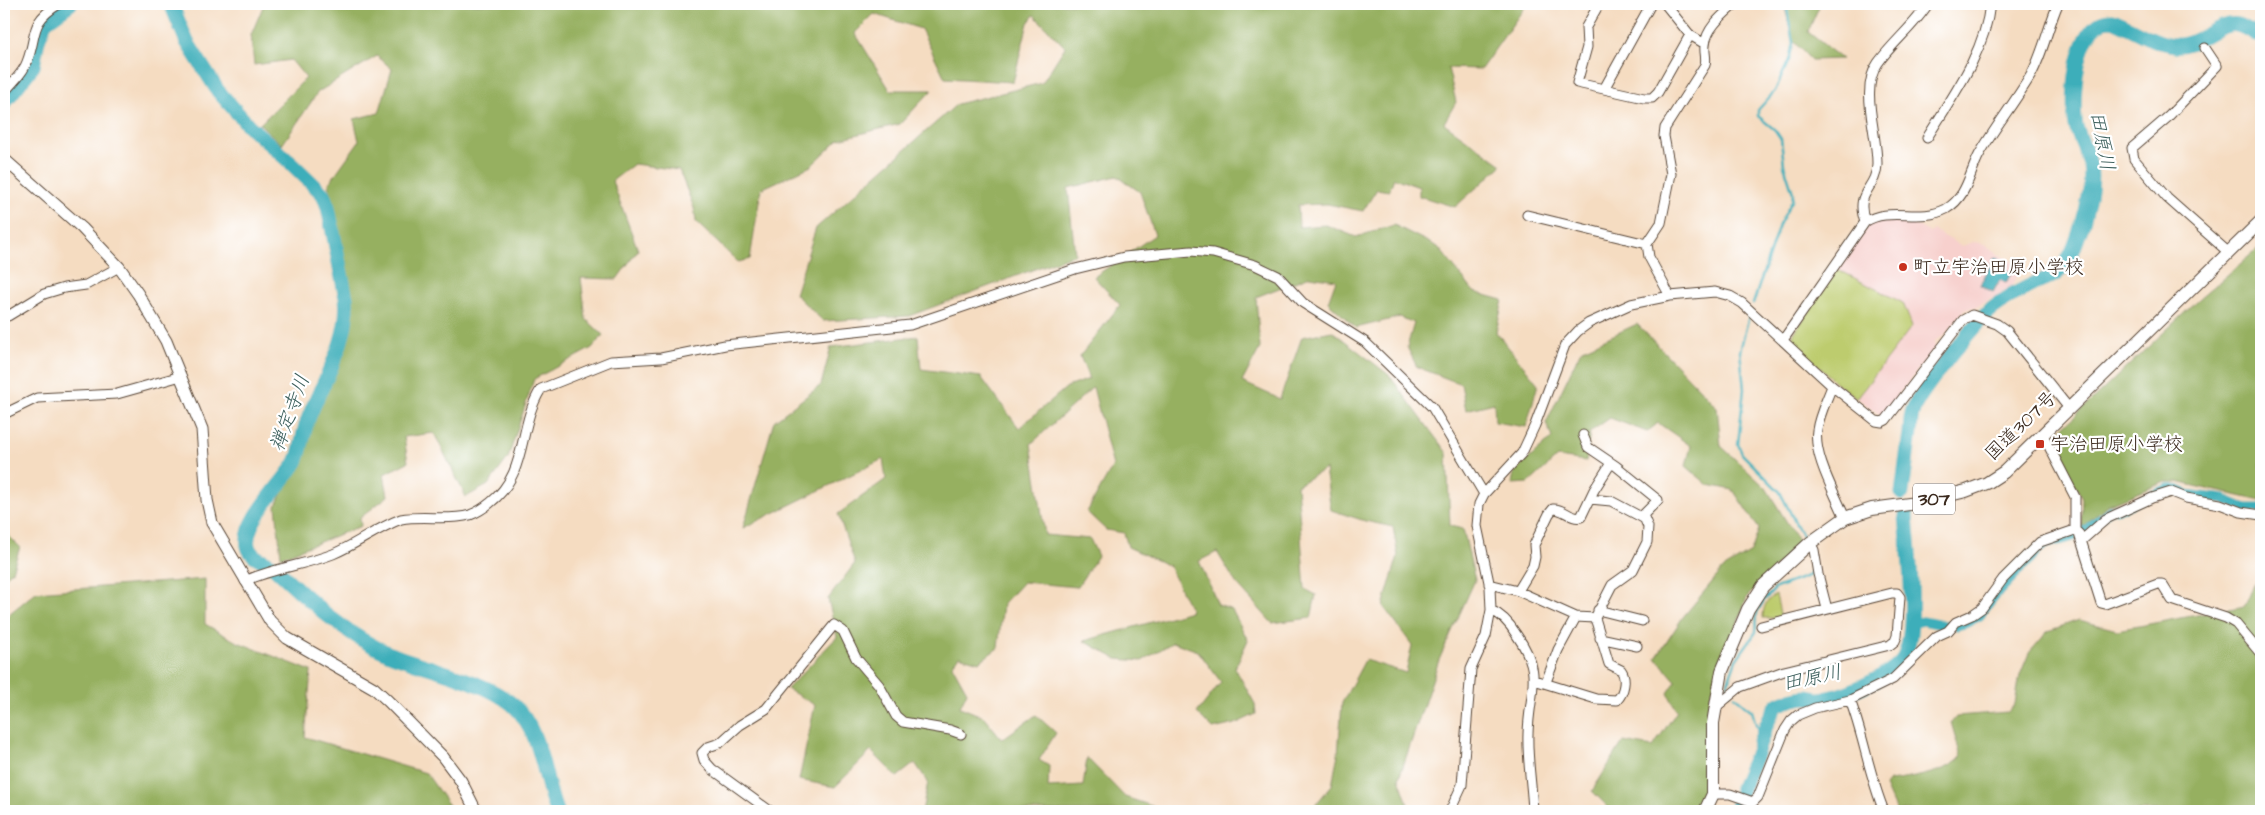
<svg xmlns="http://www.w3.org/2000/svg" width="2265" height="815" viewBox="0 0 2265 815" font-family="'Architects Daughter','Klee One',sans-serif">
<rect width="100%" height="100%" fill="#fff"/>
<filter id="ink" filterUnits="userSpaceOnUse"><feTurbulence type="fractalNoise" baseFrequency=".02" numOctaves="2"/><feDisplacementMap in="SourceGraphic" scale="10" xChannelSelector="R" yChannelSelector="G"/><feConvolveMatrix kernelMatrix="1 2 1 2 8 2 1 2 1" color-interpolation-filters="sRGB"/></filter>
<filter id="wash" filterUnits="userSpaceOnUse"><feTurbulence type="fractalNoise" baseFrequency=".0096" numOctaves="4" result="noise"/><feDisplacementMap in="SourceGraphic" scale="20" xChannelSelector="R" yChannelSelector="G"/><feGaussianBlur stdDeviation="1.12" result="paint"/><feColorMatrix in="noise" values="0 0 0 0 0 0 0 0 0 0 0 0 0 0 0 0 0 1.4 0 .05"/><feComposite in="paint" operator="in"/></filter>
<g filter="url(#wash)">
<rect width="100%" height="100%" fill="#f5dcc1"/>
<path fill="#f7d0cd" d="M1897,218V220L1909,221L1930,233L1933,230L1962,246L1974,242L1985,244L1996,253L2015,263L2011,268L2019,273L2011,287L1977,307L1966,308L1944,336L1937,339L1934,343L1936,347L1883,414H1879L1835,382L1794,342L1793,335L1866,226L1872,221Z"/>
<path fill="#bdcc6e" stroke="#7c7b46" d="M1837,269L1903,303L1912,326L1857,398L1835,382L1794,342L1793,335Z
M1776,595L1781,618H1763C1763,608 1766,599 1776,595Z"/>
<path fill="#96b061" stroke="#686d40" d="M264,4H1527L1481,69L1448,68L1456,102L1444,123L1502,165L1455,207L1419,196V187L1394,178L1389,191L1377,189L1363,211L1327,204L1298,205L1299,227L1326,225L1356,237L1394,225L1438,247L1474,292L1503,300L1496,332L1538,384L1526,427L1495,422L1494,403L1466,410L1461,384L1417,367L1407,347L1414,323L1400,317L1356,328L1328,302L1336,280L1310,276L1256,297L1260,348L1242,382L1280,399L1302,337L1332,331L1389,375L1447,453L1450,526L1463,529L1475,580L1439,660L1399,778L1408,804L1406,811H1310L1332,785L1338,754L1342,703L1365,660L1406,673L1412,645L1383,606L1398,556L1393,527L1365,521L1331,510L1325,469L1297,485L1305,589L1316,595L1311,618L1272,623L1236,583L1217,552L1199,561L1218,605L1232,610L1248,640L1235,668L1255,704L1256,714L1235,724L1213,729L1197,713L1221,682L1198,651L1173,642L1142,661L1117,659L1084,641L1191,611L1169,566L1128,547L1124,533L1106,530L1087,512L1113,466L1093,387L1031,444L1045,535L1090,539L1098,556L1077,587L1023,582L1003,604L998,648L979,662L959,656L952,665L967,692L960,707L984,717L1002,739L1036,715L1056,733L1039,760L1049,766L1048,788L1083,786L1087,758L1125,797L1167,811H922L928,782L915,763L897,777L871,751L835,787L799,780L815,705L787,689L837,637L828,599L855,563L838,514L886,479L883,459L743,528L774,421L821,385L831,347L918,336L921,369L981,377L1019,428L1067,387L1089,379L1080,356L1120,305L1094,277L1155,235L1140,192L1117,176L1068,188L1075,254L909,316L823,321L795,294L816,228L957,104L1042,83L1065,47L1034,15L1028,23L1013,82L945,78L921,29L874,14L855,33L890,90H932L900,124L839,139L811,166L761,189L750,259L738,262L696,222L694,208L679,170L634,164L612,181L638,250L617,279L581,278L586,319L603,335L592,348L534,379L508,458L488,485L466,497L434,433L404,437L408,462L384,474L388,496L360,518L361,526L281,557L276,506L348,339L329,183L359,141L354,119L379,113L392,69L377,56L318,92L282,145L260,124L306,78L291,60L254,65L251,35Z
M1784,4H1820L1808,32L1842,59L1811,60L1793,41Z
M2261,246V501L2177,482H2165L2107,505L2081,528L2082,498L2053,442L2057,433L2198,300Z
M1637,324L1717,407L1721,446L1766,488L1799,542L1747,597L1709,700L1705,790L1693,811H1609L1610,809L1592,791L1623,742L1653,747L1677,711L1668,693L1676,681L1656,658L1683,617L1723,569L1751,552L1759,529L1733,490L1708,485L1686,466L1691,446L1658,423L1647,432L1610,418L1590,432L1586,461L1557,457L1529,483L1512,484L1514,472L1552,438L1546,423L1581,350Z
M4,531L20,547L12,571L4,578Z
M2261,577V811H1896L1885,786L1889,781C1908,779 1950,772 1961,757L1951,722L1956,716L2008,712L2015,704L2020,675L2029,653L2048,631L2079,620L2117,630L2245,606L2257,578Z
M205,579V624L235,641L311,671L305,737L426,773L453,811H4V618L36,592Z"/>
<path fill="#3eaeba" stroke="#3c6c6c" d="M1995,257L2008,264L2005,269L2011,273L2006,283L2000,280L1993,292L1980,285Z"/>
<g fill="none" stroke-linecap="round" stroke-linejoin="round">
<path stroke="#3eaeba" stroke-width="2.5" d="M1753,304L1779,225L1792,201L1793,193L1784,165L1781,139L1775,130L1758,116V110L1775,91L1789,60L1793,43L1786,4
M1749,316L1740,351L1744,389L1738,444L1742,454L1780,492L1803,538
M1730,693L1726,688L1736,660L1756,632L1757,612L1764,600L1776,588L1810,575L1813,567
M1734,696L1752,711L1761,741"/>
<path stroke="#3eaeba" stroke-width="9" d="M2084,531L2110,510L2125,507L2168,488H2173L2187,494L2224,499L2245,508H2261
M1910,624L1923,621L1947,626
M1957,626L1965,624L1980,616L2000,591L2044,545L2073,537"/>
<path stroke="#3eaeba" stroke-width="15" d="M171,4L187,42L218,91L249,126L292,164L323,194L328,207L346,298C351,341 321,383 307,422C302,435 302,451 296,462C284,483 243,521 248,546C251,559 267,560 276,569C310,601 346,636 390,654C425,668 483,680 512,704C542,730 543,777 556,811
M4,103L33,66L38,40L45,22L70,4
M1902,493C1905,473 1907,453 1910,433C1911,425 1910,418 1913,410C1919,392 1976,322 1992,309C2002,301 2016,293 2028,287C2037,282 2050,279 2058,272C2071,262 2078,237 2083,222C2088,205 2093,183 2090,166C2088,152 2079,140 2076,126C2071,100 2075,18 2113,20C2133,28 2153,43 2175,45C2196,48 2218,21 2237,25C2245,27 2254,33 2261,37
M1737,811C1738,793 1748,774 1755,757C1760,744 1768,714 1778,705C1784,701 1800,697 1807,697C1811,697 1815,699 1819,699C1838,700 1893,675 1903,659C1919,632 1908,547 1906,515"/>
</g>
</g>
<g filter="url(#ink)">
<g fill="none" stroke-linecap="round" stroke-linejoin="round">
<g stroke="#574536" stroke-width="11">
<path id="minor" d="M1599,4L1586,27L1587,47L1577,83L1644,98H1652L1658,92L1690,35
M1665,4L1690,35L1705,44
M2205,48L2217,66L2168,117L2132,148L2134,159L2167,198L2228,252
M1604,89L1651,4
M4,93C11,83 23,74 27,62C38,34 28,23 59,4
M1927,138C1952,97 1985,53 1990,4
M1527,215L1647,244
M1865,222C1854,191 1876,190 1877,165C1878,135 1859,89 1878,63C1893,42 1914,26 1928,4
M1670,296L1649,257L1647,244L1661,223L1671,174L1664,136L1665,128L1705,65C1707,58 1704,53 1705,45C1706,28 1724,14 1735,4
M4,316H8L44,294L64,288L86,285L119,267
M1783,340L1865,222C1889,206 1920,223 1946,209C1967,197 1969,174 1979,155C1995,127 2015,102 2031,75C2043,53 2048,27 2058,4
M1832,386C1827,400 1819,415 1817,430C1813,456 1835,493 1845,518
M4,414L37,398L117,394L181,376
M2043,435L2075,497V530L2079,534L2101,603L2105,604L2158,584H2162L2172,600L2226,618L2236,624L2261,654
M1590,499L1611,501L1643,518
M2081,541L2106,519L2152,498L2171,492L2186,498L2220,504L2241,512L2261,515
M1810,543L1814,550L1818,574L1827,609
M245,581C272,568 305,565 333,554C357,544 377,528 401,519C424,515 448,521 470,515C478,512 484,508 490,503C529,473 517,427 541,389L611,361L661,358L725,345L910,325L1075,269L1124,257L1191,251L1213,253L1255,265L1278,276L1303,303L1365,342L1432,407L1484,494
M1489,584L1518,591L1576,617L1595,618
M1518,591L1533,566L1535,557L1534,545L1549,514L1553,509C1564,508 1571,520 1581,517L1594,490L1611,463
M1491,610C1502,615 1510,624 1516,634C1545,675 1529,690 1528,734C1527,759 1532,786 1533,811
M1598,610L1642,621
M1600,638L1637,646
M1534,680L1596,699L1617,700C1624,693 1627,678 1621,670L1609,664L1595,618L1612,585L1633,570L1647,542L1648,527L1643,515L1658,500L1616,466L1588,447L1583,435
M1546,682L1558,650L1576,617
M1850,700C1864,737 1869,775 1884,811
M1716,707L1740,687L1784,671L1890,645L1895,641L1897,636L1900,597L1897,593H1892L1761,626
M1713,794H1730L1753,802L1758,797L1785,730L1791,721L1798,715L1815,708L1850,700L1893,679L1937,636L1948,631L1956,622L1972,615L1982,608L2003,579L2040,542L2075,530
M770,811L712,769L704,760L702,753L708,747L720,743L740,725L766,709L834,625L843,631L856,658L879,685L896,716L903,722L950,730L961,734
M1450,811L1462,785L1471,669L1486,636L1491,610L1490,587L1477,526L1479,504L1484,494L1522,453L1535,425L1565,345L1578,331L1589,323L1631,304L1670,296L1715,292L1730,296L1742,303L1832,386L1876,421L1882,422L1886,420L1963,320L1972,315L1997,324L2007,331L2068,407"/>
</g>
<g stroke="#574536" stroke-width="13">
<path id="major" d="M4,159L82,228L119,267L138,294L166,341L202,429L207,500L212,523L270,621L287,638L374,688L388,701L443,757L461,781L476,811"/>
</g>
<g stroke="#574536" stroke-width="14">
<path id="highway" d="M1705,811L1713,794V723L1722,671L1748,609L1763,586L1810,543L1845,518L1872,509L1917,503L1966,491L1987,483L2004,472L2261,221"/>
</g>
<use href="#minor" stroke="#fff" stroke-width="9"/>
<use href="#major" stroke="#fff" stroke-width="11"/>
<use href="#highway" stroke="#fff" stroke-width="12"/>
</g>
</g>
<g fill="#c8321e" stroke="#fff" stroke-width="2">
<circle cx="1903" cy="267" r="5"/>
<rect x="2035" y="439" width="10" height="10" rx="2.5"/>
</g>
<g text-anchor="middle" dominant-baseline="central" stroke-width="4.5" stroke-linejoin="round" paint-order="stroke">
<rect fill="#fff" stroke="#766a62" stroke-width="1" x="1913" y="483.5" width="42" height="31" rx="4"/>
<g font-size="18" font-weight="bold" fill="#3b2a1e">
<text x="1934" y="499">307</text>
</g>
<g font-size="19" fill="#3b2a1e" stroke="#fff" text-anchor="start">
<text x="1913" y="267">町立宇治田原小学校</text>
<text x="2050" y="444">宇治田原小学校</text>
</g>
<g font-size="19" fill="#3b2a1e" stroke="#fff">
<text transform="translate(2021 426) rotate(-44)">国道307号</text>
</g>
<g font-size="20" font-style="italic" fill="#3c5f5c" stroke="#fff">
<text transform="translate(2102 141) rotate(79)">田原川</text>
<text transform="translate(290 413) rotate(-70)">禅定寺川</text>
<text transform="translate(1812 678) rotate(-12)">田原川</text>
</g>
</g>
<rect width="2265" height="815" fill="none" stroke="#fff" stroke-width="20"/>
</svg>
